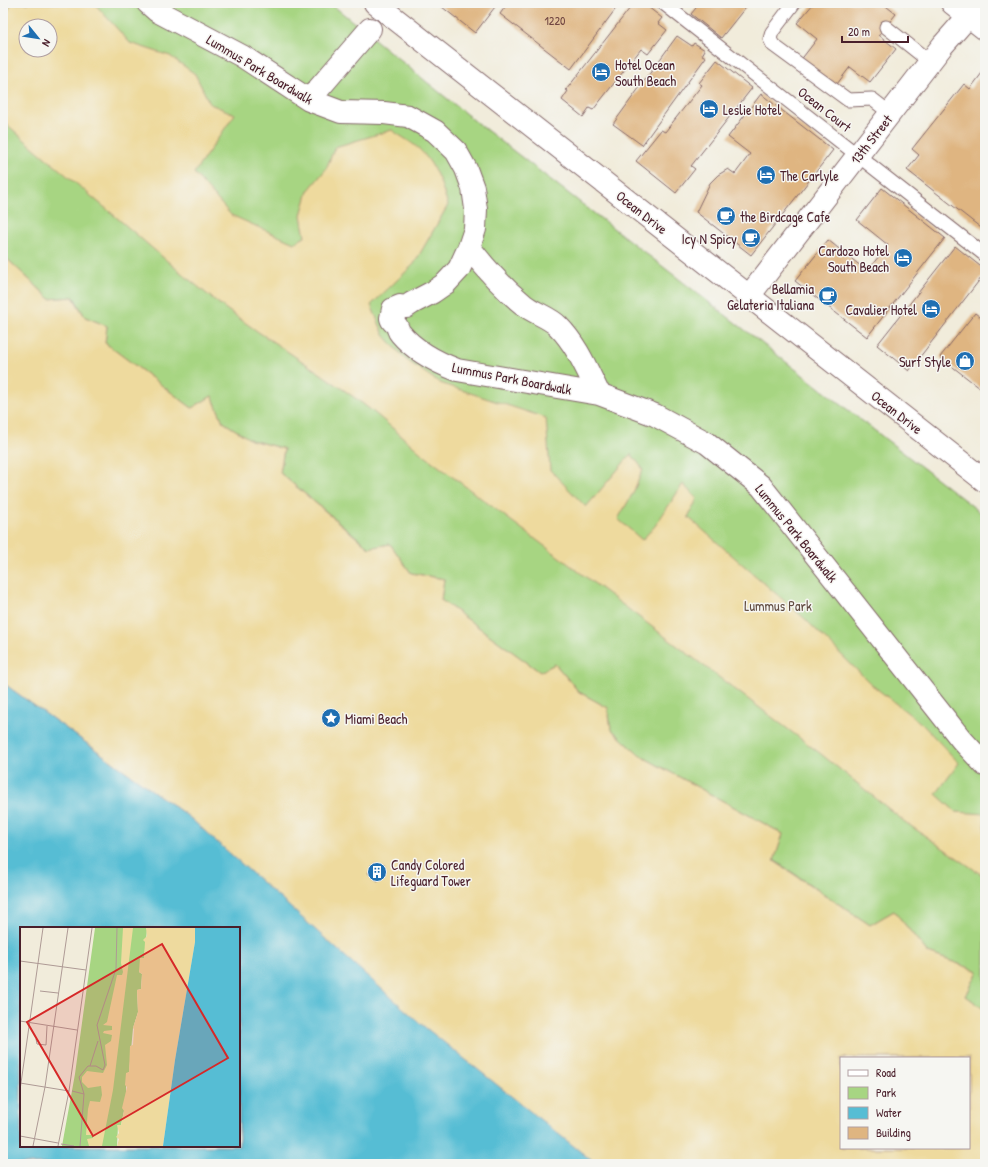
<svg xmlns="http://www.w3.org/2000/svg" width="988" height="1167" viewBox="0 0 988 1167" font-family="'Patrick Hand',sans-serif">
<rect width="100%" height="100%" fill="#f6f6f2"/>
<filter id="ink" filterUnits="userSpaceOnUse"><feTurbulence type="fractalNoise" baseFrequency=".025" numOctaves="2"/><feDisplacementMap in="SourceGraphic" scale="8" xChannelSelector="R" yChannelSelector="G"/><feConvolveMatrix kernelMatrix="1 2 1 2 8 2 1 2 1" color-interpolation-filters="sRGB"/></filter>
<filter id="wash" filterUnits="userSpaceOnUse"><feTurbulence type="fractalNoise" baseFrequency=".012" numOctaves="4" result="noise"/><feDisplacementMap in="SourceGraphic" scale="16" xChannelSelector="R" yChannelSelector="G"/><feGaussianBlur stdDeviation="0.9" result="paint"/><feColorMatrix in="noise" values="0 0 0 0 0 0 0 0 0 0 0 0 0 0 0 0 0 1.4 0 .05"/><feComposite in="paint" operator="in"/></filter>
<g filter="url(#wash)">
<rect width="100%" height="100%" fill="#f1ecdb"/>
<path fill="#a7d582" stroke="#787a56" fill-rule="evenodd" d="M3,3H330L471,118L985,516V1010L966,996L978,971L928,953L894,911L870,925L774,860L783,834L639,755L611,729L608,708L579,692L555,664L540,672L441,600L444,579L411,573L390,544L370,548L280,473L284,449L251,440L223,422L212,396L192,408L105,343L107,326L85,317L74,297L50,299L3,255ZM26,26H50V50H26Z"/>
<path fill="#eeda9e" stroke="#9c7c64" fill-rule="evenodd" d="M12,3H94L130,43L170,56L195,74L210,104L235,114L194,173L231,215L294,243L305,237L301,215L308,191L326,169L335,147L392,130C401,137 414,143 422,152C436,167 442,186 448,205L414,264L371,305L384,335L405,359L440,383L546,418L550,470L586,507L631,454L643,469L633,493L618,519L642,540L655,526L683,484L697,499L688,517L804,618L872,685L922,724L959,763L936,794L956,812L985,814V877L905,822L821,754L421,453C400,435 380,416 358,400C315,368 269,341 226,309C179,273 136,233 91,196C62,171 32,147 3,121V6L8,10ZM26,26H50V50H26Z
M3,255L50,299L73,297L85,317L107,326L105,343L192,408L212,396L223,422L251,440L284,449L280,473L369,548L390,544L411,573L444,579L441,600L540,672L555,664L579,692L608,708L611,729L639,755L783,834L774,861L870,925L894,911L928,953L978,971L966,996L985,1010V1164H595L411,1020L189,817L3,683ZM841,1058H969V1148H841Z"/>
<path fill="#56bdd4" stroke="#506e80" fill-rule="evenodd" d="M3,683L189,817L421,1024L596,1164H3ZM21,928H239V1146H21Z"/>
<g id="blocks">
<path fill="#dfb581" d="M437,3H498L475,33Z
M508,3H620L571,69L500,14Z
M634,3H643L662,18L658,23L667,30L648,54L641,49L593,110L589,108L583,117L562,100L568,91L566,90Z
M678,3H686L683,7Z
M700,3H749L721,38L691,14Z
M814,3H882L896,14L879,35L896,49L870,82L850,67L834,88L800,61L817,39L797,23Z
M677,36L692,46L694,43L705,50L702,55L706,57L642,145L613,124Z
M717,60L752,88L691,166L695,169L676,193L636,161L661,130L665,132L702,85L699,83Z
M982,73L985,75V231L907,170L919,155L912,149L964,84L970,89Z
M761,94L833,150L751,255L696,212L710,183L718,175L728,169L735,174L750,154L728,137Z
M882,188L945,238L867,337L795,281L828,240L867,271L888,245L857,220Z
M955,246L985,270V273L909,371L877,345Z
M975,313L985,321V392L940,357Z
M375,864L386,871L378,881L368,873Z"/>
</g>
</g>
<g filter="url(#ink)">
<use href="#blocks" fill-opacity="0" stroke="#846769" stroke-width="1"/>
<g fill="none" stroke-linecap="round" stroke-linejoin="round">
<g stroke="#846769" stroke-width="15">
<path id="lane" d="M663,3L985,255
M794,3L772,32L770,39L773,45L848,100L872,99L890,113
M886,27L930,62"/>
</g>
<g stroke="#846769" stroke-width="24">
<path id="street" d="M148,3L157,11L242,56L309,100L341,112L384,113L408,116L435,131L456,151L466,169L473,188L476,209L475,229L469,247L459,269L446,283L433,292L412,303L406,307L400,306L393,309L391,318C392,322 394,322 396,325C398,327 398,331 400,333C415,351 436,362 457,370L599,394L655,415L707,443L761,486L961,739L985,765
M309,100L370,29
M469,247C485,268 503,288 524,305C534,313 549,317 558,326C577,345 587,370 599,394
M749,296L943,45L980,3"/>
</g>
<g stroke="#846769" stroke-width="24">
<path id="secondary" d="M375,3L985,481"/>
</g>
<g stroke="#846769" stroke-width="24">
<path id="primary" d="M952,3L985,29"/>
</g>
<use href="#lane" stroke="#fff" stroke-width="13"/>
<use href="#street" stroke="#fff" stroke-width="22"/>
<use href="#secondary" stroke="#fff" stroke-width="22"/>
<use href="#primary" stroke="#fff" stroke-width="22"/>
</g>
</g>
<defs>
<g id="hotel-disc" transform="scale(1)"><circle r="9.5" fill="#1f6fb2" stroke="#f6f6f2"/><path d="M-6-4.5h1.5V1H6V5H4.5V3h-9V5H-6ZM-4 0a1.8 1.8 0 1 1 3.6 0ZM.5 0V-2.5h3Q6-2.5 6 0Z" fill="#fff"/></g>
<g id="cafe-disc" transform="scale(1)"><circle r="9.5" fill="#1f6fb2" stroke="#f6f6f2"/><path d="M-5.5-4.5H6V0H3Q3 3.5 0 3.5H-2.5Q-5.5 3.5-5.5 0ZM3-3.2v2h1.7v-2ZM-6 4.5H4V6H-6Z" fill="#fff"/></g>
<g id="shop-disc" transform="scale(1)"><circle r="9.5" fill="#1f6fb2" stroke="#f6f6f2"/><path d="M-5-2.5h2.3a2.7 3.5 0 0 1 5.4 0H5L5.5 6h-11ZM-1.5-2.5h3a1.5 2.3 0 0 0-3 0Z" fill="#fff"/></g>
<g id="sight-disc" transform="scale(1)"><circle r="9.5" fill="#1f6fb2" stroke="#f6f6f2"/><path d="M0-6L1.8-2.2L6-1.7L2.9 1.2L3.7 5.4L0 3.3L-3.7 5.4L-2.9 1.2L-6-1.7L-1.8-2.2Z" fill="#fff"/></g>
<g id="building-disc" transform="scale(1)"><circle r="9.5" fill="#1f6fb2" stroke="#f6f6f2"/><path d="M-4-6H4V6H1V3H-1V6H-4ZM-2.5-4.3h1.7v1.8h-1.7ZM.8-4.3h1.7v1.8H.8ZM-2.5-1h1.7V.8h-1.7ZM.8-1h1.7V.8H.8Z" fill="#fff"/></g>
</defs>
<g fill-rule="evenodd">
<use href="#hotel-disc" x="601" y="72"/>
<use href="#hotel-disc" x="709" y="109"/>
<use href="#hotel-disc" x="766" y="175"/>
<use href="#cafe-disc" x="726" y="216"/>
<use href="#cafe-disc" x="751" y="238"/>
<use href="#hotel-disc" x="903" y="258"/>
<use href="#cafe-disc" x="828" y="296"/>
<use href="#hotel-disc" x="931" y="309"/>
<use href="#shop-disc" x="965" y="361"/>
<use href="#sight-disc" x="331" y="718"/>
<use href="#building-disc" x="377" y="872"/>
</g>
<g text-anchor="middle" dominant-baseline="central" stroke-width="3" stroke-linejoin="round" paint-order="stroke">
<g font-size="12" fill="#6f4440">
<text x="555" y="20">1220</text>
</g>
<g font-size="14" fill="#4a1f2b" stroke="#f6f6f2" text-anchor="start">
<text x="615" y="64">Hotel Ocean<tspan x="615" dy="16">South Beach</tspan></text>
<text x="723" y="109">Leslie Hotel</text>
<text x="780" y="175">The Carlyle</text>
<text x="740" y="216">the Birdcage Cafe</text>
<text x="737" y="238" text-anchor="end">Icy N Spicy</text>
<text x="889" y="250" text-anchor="end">Cardozo Hotel<tspan x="889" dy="16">South Beach</tspan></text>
<text x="814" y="288" text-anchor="end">Bellamia<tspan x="814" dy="16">Gelateria Italiana</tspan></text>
<text x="917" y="309" text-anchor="end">Cavalier Hotel</text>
<text x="951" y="361" text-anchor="end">Surf Style</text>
<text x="345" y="718">Miami Beach</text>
<text x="391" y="864">Candy Colored<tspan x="391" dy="16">Lifeguard Tower</tspan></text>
</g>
<g font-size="14" fill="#4a1f2b" stroke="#f6f6f2">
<text transform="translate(260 69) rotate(31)">Lummus Park Boardwalk</text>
<text transform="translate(825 109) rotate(38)">Ocean Court</text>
<text transform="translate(871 139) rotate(-52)">13th Street</text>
<text transform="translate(642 212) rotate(38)">Ocean Drive</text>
<text transform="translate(512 378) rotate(11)">Lummus Park Boardwalk</text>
<text transform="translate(897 412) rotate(38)">Ocean Drive</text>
<text transform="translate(797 533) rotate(51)">Lummus Park Boardwalk</text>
</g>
<g font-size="14" fill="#614c41" stroke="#f6f6f2">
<text x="778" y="605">Lummus Park</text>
</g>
</g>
<g transform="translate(20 927)">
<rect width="220" height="220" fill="#f1ecdb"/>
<path d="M75,1H126L127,3L124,31L119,45L122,47L121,62L117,63L118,85L113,101L109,145L106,147V174L101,198H98L97,219H42L55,147Z" fill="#a7d582"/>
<path d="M103,1H113L93,163L82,219H69L67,212L73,211V208H66L68,182L70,174L80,175L82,168L81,159L68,161L62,155V150L67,144L83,146L87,138L85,118L91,114L92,108L83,106L84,104L92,103V99L83,98L87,95L97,48H102L103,45L101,36ZM126,1H175V15L155,133L143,219H97L99,212L96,210L99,206L97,198H101L104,184L102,181L107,160L105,158L106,146L109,145L110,119L113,118L114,102L113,101L118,85L117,63L121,62L122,47L119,45L120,31H124L125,15L123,13L127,9Z" fill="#eeda9e"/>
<path d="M175,1H220V219H143L155,133L175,15Z" fill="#56bdd4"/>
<path fill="none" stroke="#ae9a95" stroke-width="1" d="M0,34L66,43M20,64L38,66M0,94L57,103M16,112L17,117L26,118L27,99M70,139L78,114M0,156L49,164M0,163L23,1M52,164L64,167M0,209L38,216M41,217L54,219M13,219L25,160L48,1M38,219L49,164L72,1M60,219L64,167L59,150L68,139H76L83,143L85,138L77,98L96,42L97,1"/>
<path fill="#d62828" fill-opacity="0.15" stroke="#d62828" stroke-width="2" d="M142,17L208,131L73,209L7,95Z"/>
<rect width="220" height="220" fill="none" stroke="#4a1f2b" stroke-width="2"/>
</g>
<rect width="988" height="1167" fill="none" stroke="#f6f6f2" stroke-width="16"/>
<rect x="840" y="1057" width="130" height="92" fill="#f6f6f2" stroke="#b1a0a2"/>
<rect x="848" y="1070" width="20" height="6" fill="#ffffff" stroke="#b1a0a2"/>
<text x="876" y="1077" font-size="12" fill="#4a1f2b">Road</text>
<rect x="848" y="1087" width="20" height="12" fill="#a7d582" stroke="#b1a0a2"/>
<text x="876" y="1097" font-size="12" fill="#4a1f2b">Park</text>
<rect x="848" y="1107" width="20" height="12" fill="#56bdd4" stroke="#b1a0a2"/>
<text x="876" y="1117" font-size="12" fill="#4a1f2b">Water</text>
<rect x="848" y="1127" width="20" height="12" fill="#dfb581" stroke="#b1a0a2"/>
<text x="876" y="1137" font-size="12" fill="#4a1f2b">Building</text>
<g transform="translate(38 38) rotate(120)"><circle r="19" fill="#f6f6f2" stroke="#b1a0a2"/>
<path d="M0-3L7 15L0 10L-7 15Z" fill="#1f6fb2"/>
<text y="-6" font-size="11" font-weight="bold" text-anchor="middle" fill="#4a1f2b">N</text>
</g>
<path d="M842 36v6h66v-6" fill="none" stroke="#4a1f2b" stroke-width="2"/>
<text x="848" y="36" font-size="12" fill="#4a1f2b" stroke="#f6f6f2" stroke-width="3" paint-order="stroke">20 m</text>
</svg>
